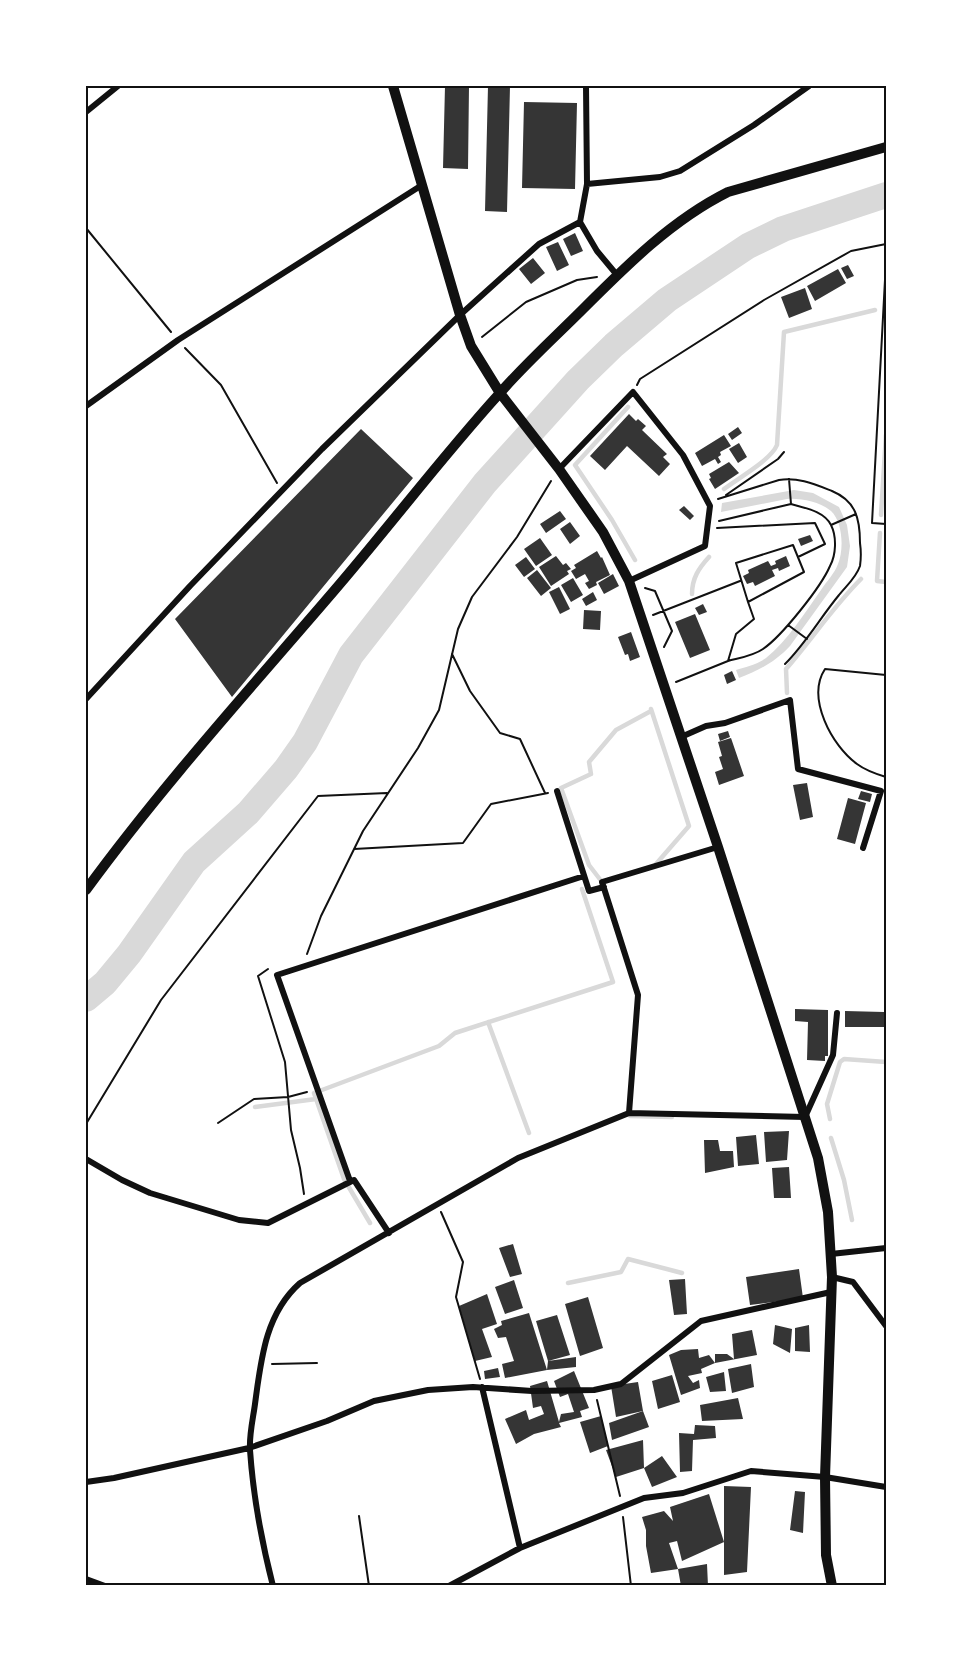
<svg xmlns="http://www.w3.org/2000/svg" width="972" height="1671" viewBox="0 0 972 1671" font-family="Inter,sans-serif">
<rect width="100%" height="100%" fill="#fff"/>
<path fill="#d9d9d9" d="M794,490L813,493L839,507L847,525L850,546L847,567L790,646C775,662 760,670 739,678L736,670C745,667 758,664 766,658C788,640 804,614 821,590C826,582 835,573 838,564C844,550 843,522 831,511C820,502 801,498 787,499L721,512L722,503Z"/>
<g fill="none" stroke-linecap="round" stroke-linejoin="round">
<path stroke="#d9d9d9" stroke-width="4.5" d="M628,407L575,465L612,520L635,560
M724,489C737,479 771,460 777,445L784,332L875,310
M881,515L886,435
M880,533L877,581L886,582
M692,594C692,578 699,568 709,557
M787,693L786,669C812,639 833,607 861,579
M651,709L689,826L656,864
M602,882L589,865L561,788L591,774L589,762L616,730L651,711
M488,1022L529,1133
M255,1107L316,1099
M630,1116L672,1117
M830,1119L827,1104L840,1062L844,1059L886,1062
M831,1138L844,1180L852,1220
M370,1223L344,1179L314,1093L439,1046L455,1033L613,982L582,889
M568,1283L621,1272L628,1259L682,1273"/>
<path stroke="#d9d9d9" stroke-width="26" d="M86,999L105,983L129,954L194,862L248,813L286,769L305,742L351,655L485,483L578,380L614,345L667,300L748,246L783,229L886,195"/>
</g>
<path fill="#353535" d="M445,86H469L468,169L443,168Z
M488,86H510L507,212L485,211Z
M524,102L577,103L575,189L522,188Z
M575,233L583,251L571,256L563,239Z
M558,242L569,265L557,271L546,247Z
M533,258L545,273L531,284L519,269Z
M848,265L854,276L847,279L841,268Z
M838,269L846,283L815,301L807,286Z
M805,288L812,309L789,318L781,297Z
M629,414L636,421L638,419L646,426L642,430L667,454L663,457L670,464L659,476L627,446L605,470L590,456Z
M738,427L742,433L732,440L728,434Z
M361,429L413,478L232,697L175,619Z
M724,435L731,446L720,452L721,455L718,457L721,462L718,464L715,459L702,466L695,453Z
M739,443L747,457L738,463L729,449Z
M729,462L739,473L715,489L709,479L711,478L709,474Z
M684,506L694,516L690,520L679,510Z
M560,511L566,519L546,533L540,524Z
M570,522L580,536L570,544L560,529Z
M810,535L813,541L801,546L798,539Z
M540,538L552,555L536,566L524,549Z
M597,551L601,558L602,557L610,575L596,582L597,585L589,589L585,583L589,581L585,574L576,579L571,571L576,568L574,565Z
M556,556L563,565L566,563L571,569L567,571L569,574L551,586L539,567Z
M786,556L790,566L779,571L778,568L772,570L775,576L755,586L753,582L747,584L743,576L749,573L748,570L768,561L771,566L776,564L775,561Z
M526,557L535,569L524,577L515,565Z
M537,570L551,588L541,596L527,578Z
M613,574L619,586L604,594L598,583Z
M573,578L583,595L571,602L561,585Z
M559,587L570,609L560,614L549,592Z
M593,592L597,600L586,606L582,599Z
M703,604L707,612L699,615L695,608Z
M584,610L601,611L600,630L583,629Z
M695,614L710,650L690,658L675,622Z
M631,632L640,657L630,661L628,654L625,655L618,637Z
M732,671L736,680L727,684L724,675Z
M728,731L730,737L720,741L718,734Z
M731,738L744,776L719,785L715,772L723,769L719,757L722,756L718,742Z
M807,783L813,817L800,820L793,785Z
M861,791L872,794L870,802L858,799Z
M848,798L866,803L855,844L837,839Z
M795,1009L828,1010V1056H825V1061L807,1060L808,1022L795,1021Z
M845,1011L884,1012V1027H845Z
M789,1131L787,1160L766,1162L764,1132Z
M756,1135L759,1164L738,1166L736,1137Z
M704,1140H718L720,1151H733L734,1167L705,1173Z
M789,1167L791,1198H774L772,1168Z
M513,1244L522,1274L510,1277L499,1248Z
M799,1269L803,1298L750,1305L746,1277Z
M685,1279L687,1314L674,1315L669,1280Z
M514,1280L523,1308L505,1314L495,1287Z
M487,1294L497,1324L482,1329L492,1357L475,1361L459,1306Z
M588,1297L603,1348L580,1356L565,1304Z
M529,1313L547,1370L548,1361L576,1357V1367L547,1370L505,1378L502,1364L514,1361L506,1337L498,1338L494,1329L502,1325L501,1321Z
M557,1315L570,1355L548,1361L536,1321Z
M775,1325L792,1329L790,1353L773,1344Z
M809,1325L810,1352L795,1351V1328Z
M752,1330L757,1355L715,1363L701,1369L702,1373L688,1376L693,1383L699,1380L700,1388L681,1395L669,1355L681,1350L698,1349L699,1358L709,1355L715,1363V1354H727L734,1359L732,1334Z
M751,1364L754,1387L732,1393L728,1369Z
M498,1368L500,1377L485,1379L484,1371Z
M574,1371L589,1408L580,1411L582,1417L559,1423L561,1427L534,1434L516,1444L505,1419L526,1410L529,1420L544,1414L541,1406L533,1408L530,1386L547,1381L559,1422L561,1414L574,1412L568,1394L560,1397L554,1381Z
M724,1372L726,1391L710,1392L706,1377Z
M672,1375L680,1402L658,1409L652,1381Z
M638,1382L643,1411L649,1427L612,1440L609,1423L643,1411L616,1417L611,1386Z
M738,1398L743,1419L702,1421L700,1405Z
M601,1416L608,1446L590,1453L580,1422Z
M695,1425L715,1426L716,1438L693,1440L692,1471L680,1472L679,1433L694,1434Z
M643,1440L644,1468L662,1456L677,1477L652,1487L644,1468L616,1477L606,1450Z
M724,1486L751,1487L747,1572L724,1575Z
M795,1491L805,1492L803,1533L790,1530Z
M709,1494L724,1542L682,1561L677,1541L669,1543L678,1569L707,1564L708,1586H681L678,1569L651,1573L646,1546V1530L642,1517L664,1511L673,1521L670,1507Z"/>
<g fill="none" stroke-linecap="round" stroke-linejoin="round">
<path stroke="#111" stroke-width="2" d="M86,228L171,332
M886,261L872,523L886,524
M482,337L526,302L577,280L597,277
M185,348L221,385L277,483
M637,385L640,379L764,300L851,251L886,244
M726,495L778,459L784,452
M718,499L779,480C798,477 814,484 832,491C856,501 860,519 860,543C861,550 861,559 860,566C856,578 846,586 839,595C820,618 806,643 785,664
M719,521L791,504L789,479
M831,525L856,514
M717,528L815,523L825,544L798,557
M793,545L804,572L748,602L736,563Z
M645,588L655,591L672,631L664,647
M653,615L740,581
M788,625L807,639
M452,654L470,691L500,733L520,739L545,793
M728,661C739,658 753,656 763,649C782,636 821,587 830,566C836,555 837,537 831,525C824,511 805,508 791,504
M886,675L825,669C806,698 832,746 857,764C865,770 876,774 886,777
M676,682L728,661L736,634L754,619L748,602
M354,849L463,843L491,804L548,793
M307,954L321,916L363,831L418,748L439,710L458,629L472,597L517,537L551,481
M268,969L258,976L285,1062L291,1130L300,1168L304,1194
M218,1123L254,1099L288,1097L307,1092
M86,1124L161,1000L318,796L387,793
M441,1212L463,1262L456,1297L480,1379
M272,1364L317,1363
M597,1400L620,1496
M359,1516L369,1586
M623,1517L631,1586"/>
<path stroke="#111" stroke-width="6" d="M586,86L587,184L580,222L597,251L617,275
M86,112L118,86
M587,184L660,177L680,171L754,125L809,86
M86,406L178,340L422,185
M559,469L633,392L683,455L710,506L705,546L629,581
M86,699L190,586L322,449L460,315L539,244L580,222
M681,737L706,726L725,723L790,700L798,769L881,791L863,848
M557,791L589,891L604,887
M629,1113L638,995L602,882L718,847
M86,1159L122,1180L150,1193L239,1220L268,1223L354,1180L389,1233
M350,1181L277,975L584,876
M831,1254L886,1248
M832,1277L853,1282L886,1326
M482,1387L520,1548
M86,1482L114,1478L249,1448L327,1421L374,1401L428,1390L473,1387L532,1391L594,1390L621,1384L701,1321L831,1292
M86,1579L105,1586
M273,1586C262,1543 253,1494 250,1450C249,1435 253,1419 255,1404C261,1360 265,1314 300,1283L518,1158L629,1113L805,1117L833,1055L837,1013
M449,1586L520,1548L644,1498L683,1493L751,1471L825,1477L886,1487"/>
<path stroke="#111" stroke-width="10" d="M393,86L460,315L471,346L500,393L559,469L603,532L629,581L718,847L818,1158L828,1212L832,1277L825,1477L826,1555L832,1586
M86,890C162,786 249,690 333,592C389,527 441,458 499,394C525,364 555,337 583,309C627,265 672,220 728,192L886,147"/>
</g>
<rect width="972" height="1671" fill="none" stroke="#ffffff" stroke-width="174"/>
<rect x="87" y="87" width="798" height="1497" fill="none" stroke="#111" stroke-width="2"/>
</svg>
